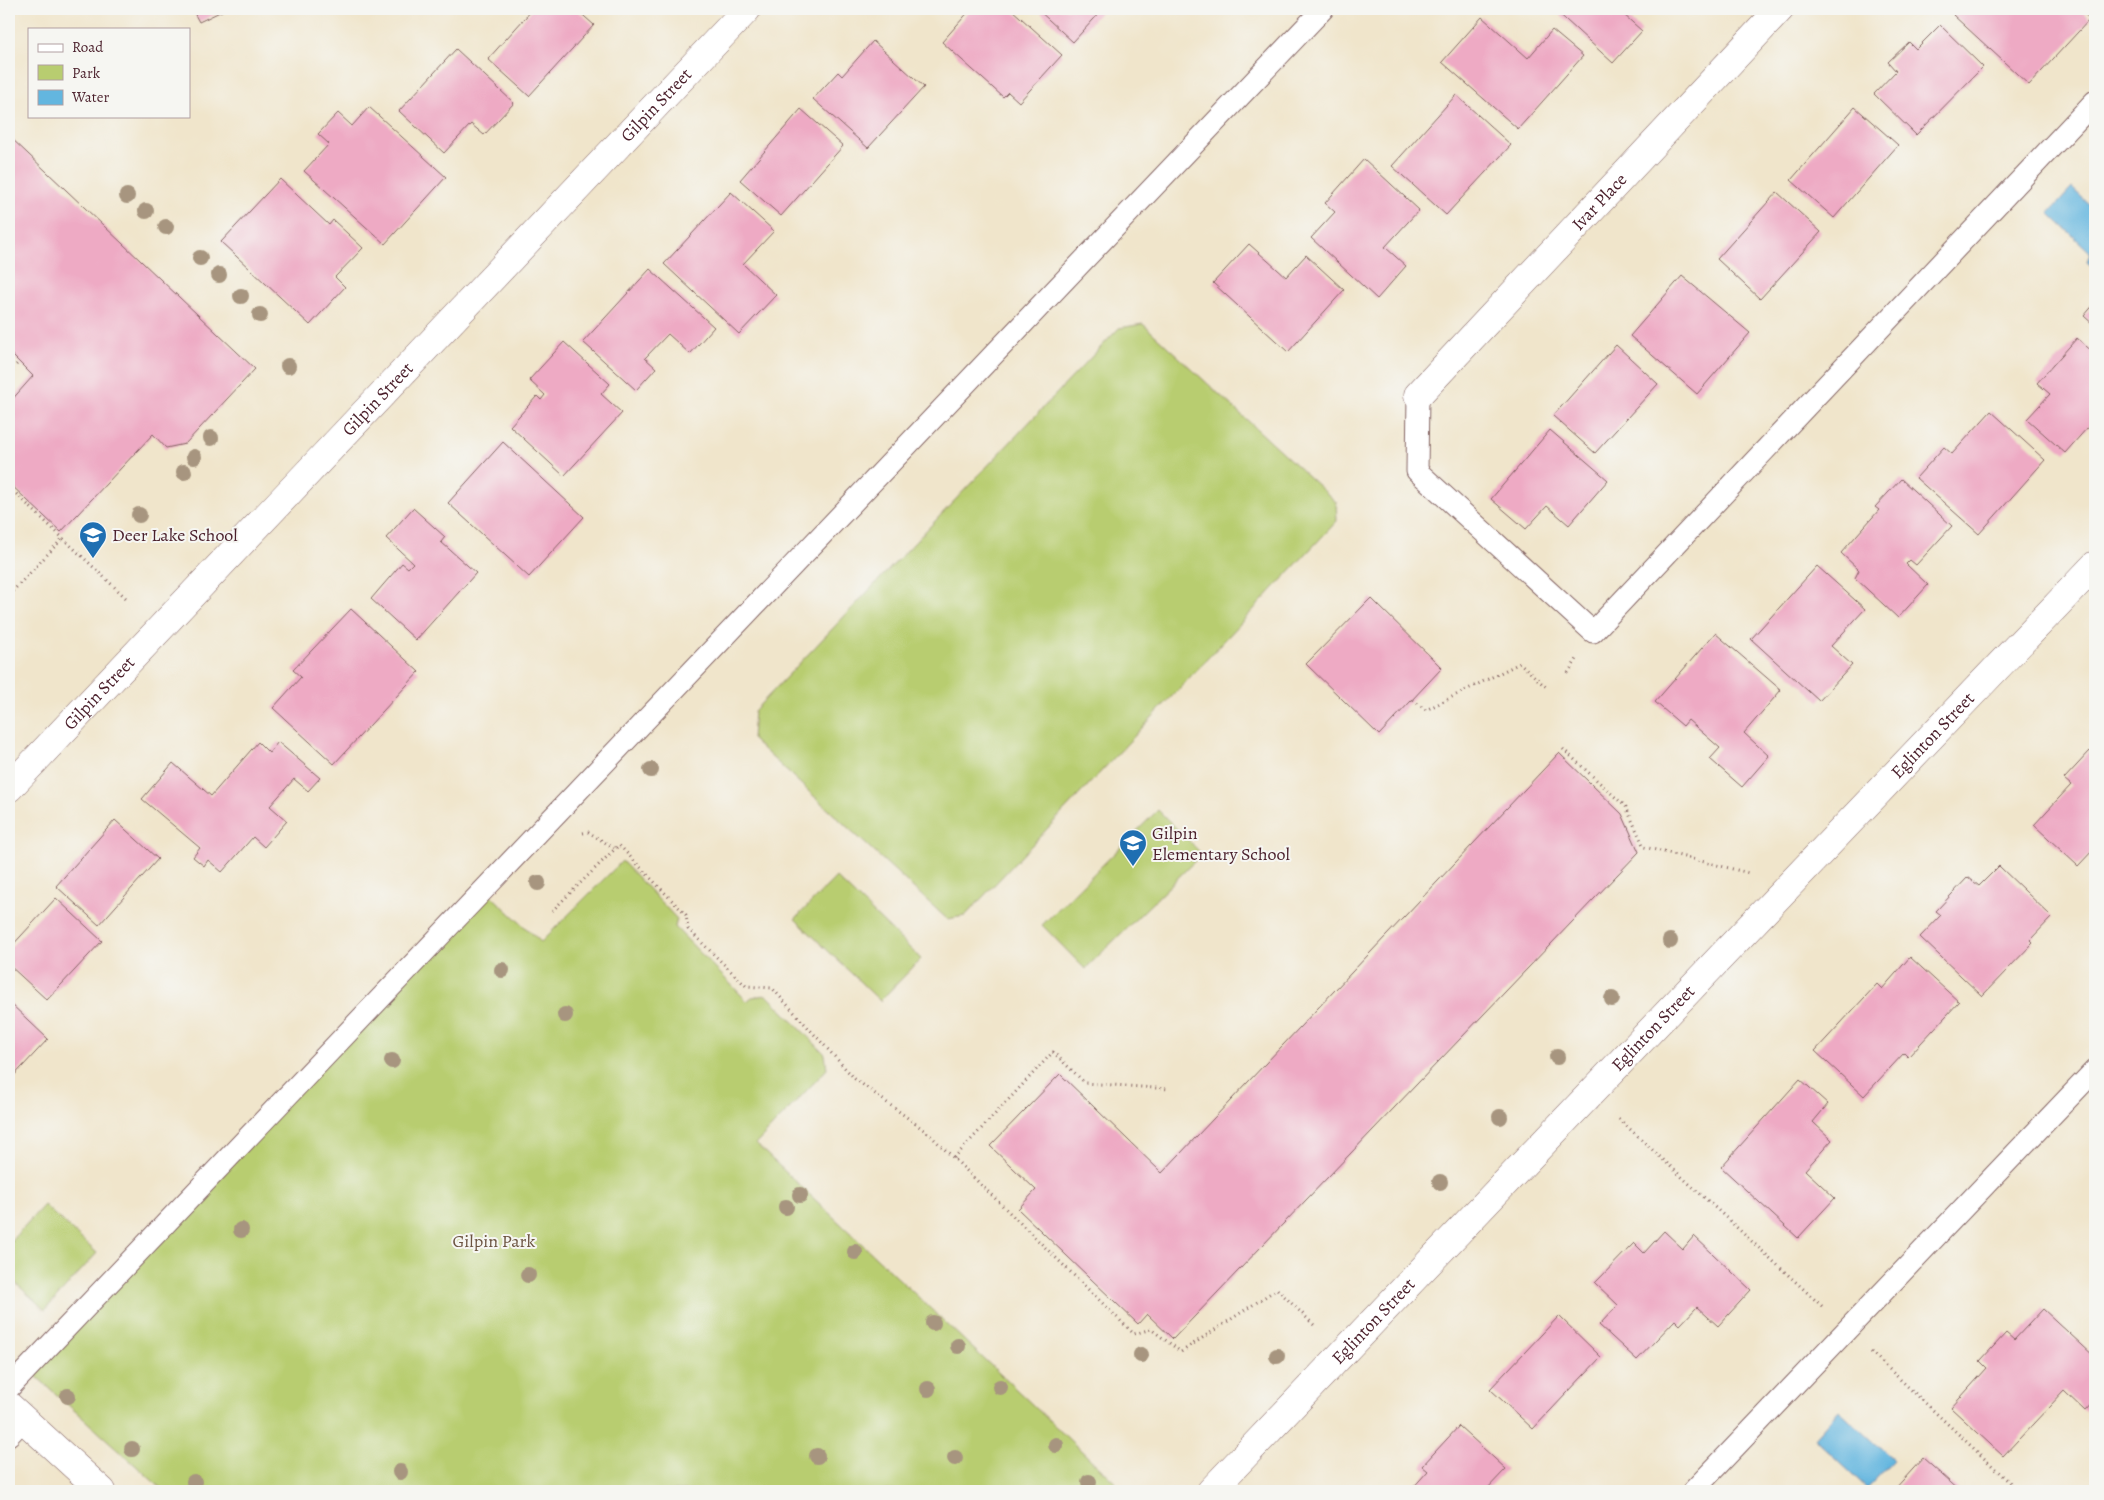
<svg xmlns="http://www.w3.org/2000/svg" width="2104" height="1500" viewBox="0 0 2104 1500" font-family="Alegreya,serif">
<rect width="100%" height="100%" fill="#f6f6f2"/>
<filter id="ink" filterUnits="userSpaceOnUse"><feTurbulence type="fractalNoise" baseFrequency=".02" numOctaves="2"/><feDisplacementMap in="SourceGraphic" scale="10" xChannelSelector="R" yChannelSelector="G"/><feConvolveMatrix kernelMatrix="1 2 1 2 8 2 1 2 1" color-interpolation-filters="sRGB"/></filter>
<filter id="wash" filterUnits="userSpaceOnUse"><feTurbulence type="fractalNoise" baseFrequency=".0096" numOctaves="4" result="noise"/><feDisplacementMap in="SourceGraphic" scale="20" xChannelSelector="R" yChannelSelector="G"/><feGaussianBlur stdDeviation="1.12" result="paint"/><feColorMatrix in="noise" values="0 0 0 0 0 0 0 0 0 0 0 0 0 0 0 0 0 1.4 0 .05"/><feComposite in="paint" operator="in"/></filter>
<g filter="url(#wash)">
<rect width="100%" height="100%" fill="#f0e5cb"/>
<path fill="#b8cd70" stroke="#81764e" d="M1143,324L1336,502L1337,521L965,916L947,919L752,739L754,711L1119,328Z
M1158,810L1202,854L1085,969L1042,925Z
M622,861L677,919L675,927L747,1001L752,997L767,995L825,1054L827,1069L756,1144L1124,1491H164L27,1368L484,889L541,942Z
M836,877L921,959L880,1001L795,919Z
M44,1205L97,1253L45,1310L9,1277V1243Z"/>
<path fill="#63b6df" stroke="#566a85" d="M2072,188L2095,210V269L2087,262L2090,252L2049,213Z
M1839,1410L1894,1460L1867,1488L1814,1438Z"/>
<g id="blocks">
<path fill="#eeaac4" d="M192,9H226L199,22Z
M533,9H576L594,25L529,96L488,59Z
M971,9H1011L1062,55L1019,102L1008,92L1003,97L942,42Z
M1037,9H1103L1073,42Z
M1554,9H1627L1623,14L1642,31L1613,63Z
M1959,9H2079L2090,19L2029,85L1953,15Z
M1482,17L1528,58L1552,30L1583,56L1518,129L1442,62Z
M1940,25L1983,67L1916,135L1874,94L1896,71L1888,62L1909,42L1916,49Z
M873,41L924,87L868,148L813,99L838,72L842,76Z
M456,49L514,103L484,135L471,124L444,153L399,111Z
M1456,95L1511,145L1446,215L1392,166Z
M369,107L446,177L385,244L304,171L329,144L318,134L338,113L352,126Z
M1855,107L1898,145L1834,218L1791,180Z
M801,109L843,146L781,216L740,180Z
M9,136L255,369L185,444L166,448L153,434L61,532L9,483V403L33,376L9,352Z
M1364,159L1419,210L1385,247L1406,266L1377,299L1311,238L1335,212L1325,203Z
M280,179L329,225L333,220L363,248L335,277L345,287L310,325L221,242Z
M731,192L774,231L743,264L776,295L739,334L664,264Z
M1777,192L1821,232L1760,299L1717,259Z
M1249,244L1286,277L1306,255L1344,290L1288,352L1213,283Z
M650,269L714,327L690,354L668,334L645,358L656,368L636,390L583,342Z
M1682,276L1750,333L1697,394L1630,336Z
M2095,303V326L2084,316Z
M2077,338L2095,354V419L2065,453L2027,419L2050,394L2037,383Z
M564,342L610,384L601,394L622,413L564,476L510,426L537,396L541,400L545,395L529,380Z
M1616,345L1658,384L1595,453L1553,416Z
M1991,411L2045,460L1979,534L1916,478L1944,447L1952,454Z
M1550,430L1608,480L1569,525L1547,506L1526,529L1491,499Z
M503,442L584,517L529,577L448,503Z
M1901,479L1952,526L1916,565L1910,560L1906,564L1928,585L1898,618L1855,578L1859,570L1841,553L1879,510L1875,507Z
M413,508L445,537L441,542L476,573L416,640L371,599L402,563L408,568L413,563L386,538Z
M1817,566L1865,609L1831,646L1852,665L1819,701L1751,639Z
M1371,598L1442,668L1379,735L1306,664Z
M351,609L419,672L334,764L273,708L301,677L293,670Z
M1715,633L1781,690L1744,733L1769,756L1742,787L1710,759L1720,748L1688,720L1683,726L1655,702Z
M258,742L269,753L278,742L320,778L308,791L294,779L270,806L287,821L264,847L253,837L222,872L208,860L204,866L193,857L200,848L142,799L173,763L211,796Z
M2090,751L2095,756V848L2078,866L2034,825L2071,785L2064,779Z
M1559,753L1622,814L1639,852L1173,1339L1147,1314L1138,1324L1018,1209L1036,1190L990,1146L1060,1074L1162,1173Z
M115,820L158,859L99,925L56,886Z
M1999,866L2052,917L2030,940L2033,943L1982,996L1920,937L1941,915L1936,911L1968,877L1979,886Z
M56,898L102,941L47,1000L9,965V949Z
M1910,957L1959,1002L1908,1057L1904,1053L1864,1096L1815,1051L1877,984L1882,989Z
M9,1002L48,1039L9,1081Z
M1800,1079L1828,1104L1813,1122L1832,1140L1805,1170L1835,1198L1798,1238L1721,1167Z
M1664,1231L1683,1249L1694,1236L1751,1290L1718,1326L1697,1307L1680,1325L1675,1320L1637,1360L1599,1325L1618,1305L1595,1283L1634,1243L1644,1253Z
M2043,1309L2095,1357V1400L2085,1411L2064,1391L2003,1456L1951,1408L1987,1368L1980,1361L2006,1333L2014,1340Z
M1559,1316L1601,1357L1533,1429L1490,1389Z
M1459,1426L1506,1469L1485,1491H1410L1428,1471L1422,1466Z
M1923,1458L1960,1491H1893Z"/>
</g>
</g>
<g filter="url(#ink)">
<use href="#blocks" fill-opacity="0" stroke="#846463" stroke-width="1"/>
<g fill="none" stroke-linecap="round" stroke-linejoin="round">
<g stroke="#846463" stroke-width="23">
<path id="service" d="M1418,395L1417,471L1593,632L2095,101
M9,1388L1323,9
M9,1435L24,1419
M1693,1491L2095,1070"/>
</g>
<g stroke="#846463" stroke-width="29">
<g id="minor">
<path id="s1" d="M1418,395L1780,9"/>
<path d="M9,1406L102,1491"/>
<path id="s2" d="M1211,1491L2095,565"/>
</g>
</g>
<g stroke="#846463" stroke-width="29">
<g id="tertiary">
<path id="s3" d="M9,788L747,9"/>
</g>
</g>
<path stroke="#846463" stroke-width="3" stroke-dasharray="1 4" stroke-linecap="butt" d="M9,372L19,362
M9,487L126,598
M9,595L63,538
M1568,673L1577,659
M1413,700L1426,710L1520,663L1547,688
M1563,749L1626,807L1644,847L1749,873
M583,833L588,832L614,848
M552,911L619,845L686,915L688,929L746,986L772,988L855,1079L928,1133L1134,1334L1151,1329L1181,1352L1277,1289L1316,1327
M1619,1119L1824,1308
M954,1158L1053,1052L1085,1083L1169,1089
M1871,1352L2019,1491"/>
<use href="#service" stroke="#fff" stroke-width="21"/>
<use href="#minor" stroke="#fff" stroke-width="28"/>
<use href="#tertiary" stroke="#fff" stroke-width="28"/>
</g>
<g fill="#a7957f">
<circle cx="127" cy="196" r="8"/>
<circle cx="146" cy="211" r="8"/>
<circle cx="166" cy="227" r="8"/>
<circle cx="200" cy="258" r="8"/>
<circle cx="219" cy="275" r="8"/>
<circle cx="241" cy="296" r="8"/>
<circle cx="260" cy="315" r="8"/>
<circle cx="288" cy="366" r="8"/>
<circle cx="211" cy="438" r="8"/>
<circle cx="194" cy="457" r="8"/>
<circle cx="184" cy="472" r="8"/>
<circle cx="139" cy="515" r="8"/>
<circle cx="651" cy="770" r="8"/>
<circle cx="538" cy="883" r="8"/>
<circle cx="1670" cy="941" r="8"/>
<circle cx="502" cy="970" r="8"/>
<circle cx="1612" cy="999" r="8"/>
<circle cx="565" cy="1015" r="8"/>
<circle cx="1557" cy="1057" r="8"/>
<circle cx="392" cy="1061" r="8"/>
<circle cx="1500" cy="1117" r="8"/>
<circle cx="1440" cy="1182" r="8"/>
<circle cx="800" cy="1195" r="8"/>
<circle cx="786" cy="1207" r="8"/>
<circle cx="241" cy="1230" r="8"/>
<circle cx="855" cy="1252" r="8"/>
<circle cx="528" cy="1275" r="8"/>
<circle cx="933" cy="1323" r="8"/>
<circle cx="958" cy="1346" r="8"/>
<circle cx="1141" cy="1355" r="8"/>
<circle cx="1277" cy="1356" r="8"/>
<circle cx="1000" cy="1387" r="8"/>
<circle cx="928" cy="1389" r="8"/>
<circle cx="68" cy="1396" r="8"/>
<circle cx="1056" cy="1445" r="8"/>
<circle cx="132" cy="1449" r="8"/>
<circle cx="817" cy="1456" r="8"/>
<circle cx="955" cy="1458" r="8"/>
<circle cx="400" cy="1472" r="8"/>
<circle cx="194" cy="1482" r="8"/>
<circle cx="1089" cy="1482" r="8"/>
</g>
</g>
<defs>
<g id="school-pin" transform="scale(1.4375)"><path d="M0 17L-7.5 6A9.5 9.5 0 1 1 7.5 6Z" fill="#1f6fb2" stroke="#f6f6f2"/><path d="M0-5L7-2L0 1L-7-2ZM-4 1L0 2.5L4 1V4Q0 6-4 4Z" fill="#fff"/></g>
</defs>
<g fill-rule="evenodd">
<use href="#school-pin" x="93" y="535"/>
<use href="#school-pin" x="1133" y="843"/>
</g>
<g text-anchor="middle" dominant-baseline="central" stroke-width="4" stroke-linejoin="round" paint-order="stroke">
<g font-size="18" fill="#4a1f2b" stroke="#f6f6f2">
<text stroke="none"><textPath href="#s3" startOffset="941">Gilpin Street</textPath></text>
<text stroke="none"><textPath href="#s1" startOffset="265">Ivar Place</textPath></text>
<text stroke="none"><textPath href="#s3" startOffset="536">Gilpin Street</textPath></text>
<text stroke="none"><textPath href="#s3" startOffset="131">Gilpin Street</textPath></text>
<text stroke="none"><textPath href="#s2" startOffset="1045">Eglinton Street</textPath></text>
<text stroke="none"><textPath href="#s2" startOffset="640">Eglinton Street</textPath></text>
<text stroke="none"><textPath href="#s2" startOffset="235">Eglinton Street</textPath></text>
</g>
<g font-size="18" fill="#4a1f2b" stroke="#f6f6f2" text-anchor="start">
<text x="112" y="535">Deer Lake School</text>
<text x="1152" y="833">Gilpin<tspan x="1152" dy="21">Elementary School</tspan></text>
</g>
<g font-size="18" fill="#6b5340" stroke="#f6f6f2">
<text x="494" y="1241">Gilpin Park</text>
</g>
</g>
<rect width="2104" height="1500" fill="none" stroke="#f6f6f2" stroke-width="30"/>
<rect x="28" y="28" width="162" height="90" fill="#f6f6f2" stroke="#b1a0a2"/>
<rect x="38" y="44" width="25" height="8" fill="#ffffff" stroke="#b1a0a2"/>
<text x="72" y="52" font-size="15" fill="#4a1f2b">Road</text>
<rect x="38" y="65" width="25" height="15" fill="#b8cd70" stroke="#b1a0a2"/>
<text x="72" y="78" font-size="15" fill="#4a1f2b">Park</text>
<rect x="38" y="90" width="25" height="15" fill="#63b6df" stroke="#b1a0a2"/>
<text x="72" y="102" font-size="15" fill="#4a1f2b">Water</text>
</svg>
